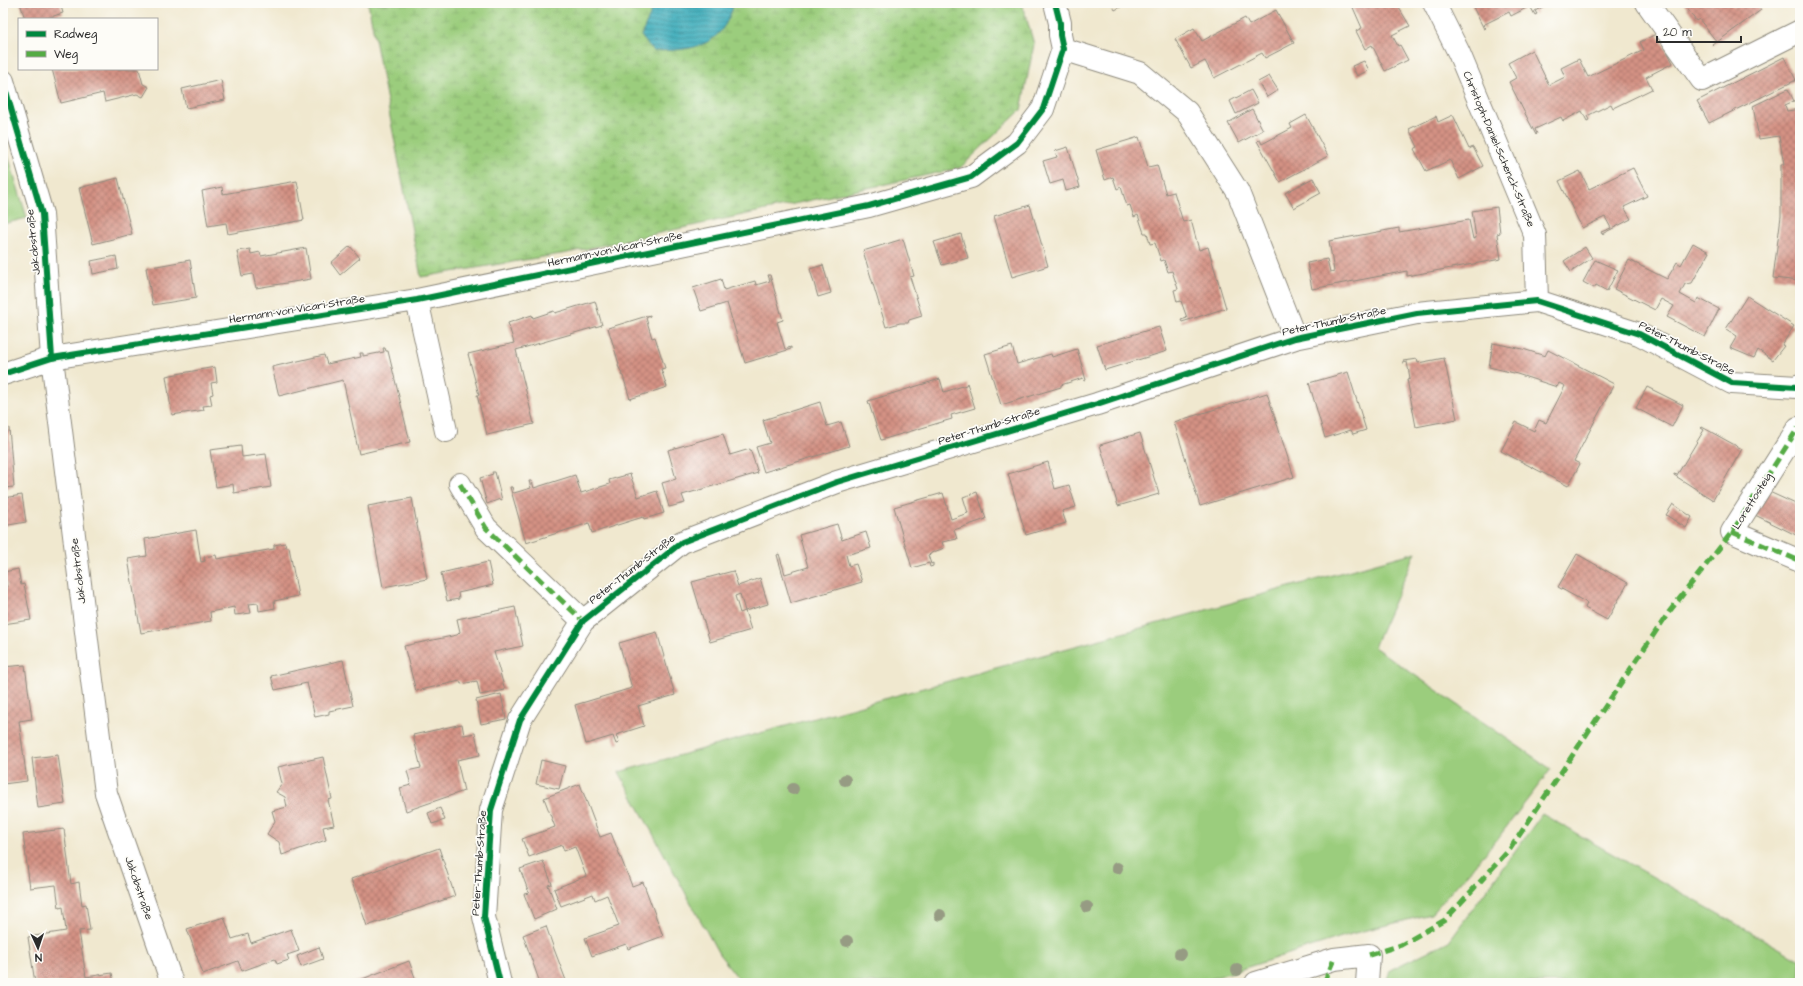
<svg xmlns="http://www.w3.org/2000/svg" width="1803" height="986" viewBox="0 0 1803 986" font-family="'Architects Daughter',sans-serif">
<defs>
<pattern id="wetland-marsh" width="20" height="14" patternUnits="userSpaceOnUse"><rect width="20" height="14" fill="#9bcd7d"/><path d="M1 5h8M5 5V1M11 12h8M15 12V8" fill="none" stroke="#86b06c"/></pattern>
<pattern id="water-rules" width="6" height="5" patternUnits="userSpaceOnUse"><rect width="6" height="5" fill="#40aebc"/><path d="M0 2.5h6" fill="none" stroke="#368e99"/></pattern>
<pattern id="building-cross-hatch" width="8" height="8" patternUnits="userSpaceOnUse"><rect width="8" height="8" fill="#d49284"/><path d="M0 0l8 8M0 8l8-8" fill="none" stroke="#ac776c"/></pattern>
</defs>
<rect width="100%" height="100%" fill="#fdfcf7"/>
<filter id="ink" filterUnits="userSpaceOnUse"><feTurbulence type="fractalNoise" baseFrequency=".025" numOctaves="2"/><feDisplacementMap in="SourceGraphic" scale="8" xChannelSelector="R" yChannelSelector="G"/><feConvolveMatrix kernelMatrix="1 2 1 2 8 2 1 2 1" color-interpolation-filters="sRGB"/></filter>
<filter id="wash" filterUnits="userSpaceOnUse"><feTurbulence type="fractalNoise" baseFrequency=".012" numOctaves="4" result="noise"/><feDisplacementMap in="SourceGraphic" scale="16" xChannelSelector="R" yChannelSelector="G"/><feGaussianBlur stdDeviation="0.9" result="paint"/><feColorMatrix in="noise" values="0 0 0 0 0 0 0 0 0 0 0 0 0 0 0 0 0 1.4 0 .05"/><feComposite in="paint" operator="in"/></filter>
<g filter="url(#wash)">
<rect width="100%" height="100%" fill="#f0e8cf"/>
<path fill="#9bcd7d" stroke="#637c54" d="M3,139L27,218L3,224Z
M1416,552L1374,647L1551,769L1491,847L1431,914L1351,934L1198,983H742L719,954L619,772Z
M1542,814L1800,960V983H1463L1451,976L1437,983H1386L1390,970L1449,941Z"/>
<path fill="url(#wetland-marsh)" stroke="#637c54" d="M368,3H1022L1034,44L1021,110L960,168L567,253L421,277Z"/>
<path fill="url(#water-rules)" stroke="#366c74" d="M652,3H734C722,48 694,50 653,51L641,36L653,8Z"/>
<g id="blocks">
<path fill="url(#building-cross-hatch)" d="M20,3H60L63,13L44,19H25Z
M1111,3H1128L1115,10Z
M1351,3H1396L1410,26L1392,35L1398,46L1400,45L1408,60L1385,71L1372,45L1365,49L1356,31L1362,28Z
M1471,3H1550L1535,11L1537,14L1535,15L1530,6L1511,16L1509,12L1483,25L1486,28L1484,29Z
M1683,3H1731L1734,7L1739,3H1756L1761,10L1713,45L1712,44L1716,41L1699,19L1696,21Z
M1276,10L1294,43L1265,58L1262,53L1214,78L1205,61L1191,68L1175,39L1194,28L1202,41L1245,18L1249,25Z
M1658,33L1673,63L1646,77L1652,89L1613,108L1611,104L1587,116L1589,120L1587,121L1582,111L1563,121L1561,117L1535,129L1537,134L1536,135L1509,82L1516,78L1508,63L1532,50L1549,85L1565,77L1561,68L1579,59L1588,77L1644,50L1640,42Z
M1784,57L1796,80L1709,123L1697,101Z
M1364,61L1369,70L1357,76L1352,66Z
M52,69H139L143,84L149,87L143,97L137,94L105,102L103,93L61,103Z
M1269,76L1278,90L1267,97L1258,82Z
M221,80L225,100L186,108L182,89Z
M1788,89L1794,101L1785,105L1787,111L1800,109V281L1773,278L1781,216V164H1784L1779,136L1759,139L1753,106Z
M1251,90L1258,103L1236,114L1230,101Z
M1252,109L1263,130L1239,143L1228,123Z
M1306,115L1328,156L1280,182L1257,141L1260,140L1262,144L1292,128L1290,124Z
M1453,115L1469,149L1473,147L1483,166L1459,179L1450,160L1426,171L1414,149L1418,147L1409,129L1436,116L1438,122Z
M1139,137L1148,167L1157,165L1166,194L1174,192L1183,222L1191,220L1199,250L1208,247L1226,308L1182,322L1181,320L1187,318L1181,301L1177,302L1174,290L1178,289L1172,271L1168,272L1164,260L1161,261L1155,243L1150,244L1147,233H1144L1138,215L1134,217L1130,205L1127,206L1121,187L1117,189L1113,177L1105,180L1096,150Z
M1068,147L1080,187L1066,191L1063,180L1050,184L1043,161L1057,157L1055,151Z
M1633,168L1647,196L1624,207L1631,219L1602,234L1601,232L1611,228L1605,217L1582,228L1559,181L1580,171L1589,189Z
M118,178L132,234L93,244L79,188Z
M1313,178L1321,193L1294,208L1285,193Z
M297,181L304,220L228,234L226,223L208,226L202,191L222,187L223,194Z
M1030,205L1048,266L1012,277L994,216Z
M1497,207L1500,233L1497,234L1501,259L1407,276V271L1312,289L1307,263L1327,259L1330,272L1334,271L1329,241L1399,228V232L1469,220L1473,239L1476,238L1472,211Z
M961,234L968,258L942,265L934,242Z
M903,239L914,276L910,277L922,316L909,320L908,323H900L886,327L863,251Z
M1693,243L1709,252L1692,283L1685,284L1680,294L1696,303L1698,298L1719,309L1705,337L1667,317L1674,306L1661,299L1655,310L1614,289L1629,260L1667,279L1677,262L1681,265Z
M350,246L360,258L340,275L331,263Z
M1585,247L1592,258L1571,272L1564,261Z
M306,248L311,279L256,288L253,274L242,276L237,251L250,249L251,254L260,252L261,256Z
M116,256L118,269L93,274L91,261Z
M190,260L196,298L153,305L146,268Z
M1595,260L1618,270L1607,291L1596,285L1594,288L1583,282Z
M823,265L831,293L818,297L810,269Z
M768,275H770L783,320L777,322L785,349L791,347V349L745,363L727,303L701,311L693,288L721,279L724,290L755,281L756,285L770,281Z
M1747,296L1794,326L1782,345L1784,346L1773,360L1758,350L1754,358L1730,348L1737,336L1726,329Z
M595,301L602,325L516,350L534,424L487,435L477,395H479L468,354L514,343L508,323L532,315L533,318L554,311L555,313Z
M650,315V316L646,318L652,338L655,337L665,368L661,369L667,387L630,399L623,376L621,375L622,373L618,366L619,364L608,328Z
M1159,327L1167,351L1105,370L1097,345Z
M1493,343L1523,349L1545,356L1548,350L1614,384L1574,461L1580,464L1568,486L1501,451L1516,422L1534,431L1539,420L1546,423L1565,386L1559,383L1557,387L1514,373L1489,367Z
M1012,346L1017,364L1051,354L1052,357L1077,349L1086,380L1084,381L1083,378L1061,385V387L1001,405L985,354Z
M383,348H385L386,351H388L410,442L359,454L343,380L279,396L272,367L324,355L327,364L361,357L360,353H363V356L384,352Z
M1444,358L1457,419L1416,427L1407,379L1410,378L1407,362L1403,363V361L1417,359L1418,363Z
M215,367L217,382L211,383L213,394L210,395L212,405L203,406L204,410L172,415L166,376Z
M1348,372L1366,430L1353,434L1351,430L1325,438L1309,383Z
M940,379L944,392L966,385L967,383L975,408L951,415L952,419L881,440L868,401Z
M1647,387L1683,405L1672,427L1636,408Z
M1267,393L1294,477L1200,506L1174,422Z
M820,402L827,426L841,422L849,446L764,472L756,447L770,443L763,420Z
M1702,427L1742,449L1713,500L1674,475V474L1677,475L1704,430L1701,428Z
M3,428H9L14,487L3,488Z
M1140,433L1159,494L1118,506L1100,445Z
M723,434L730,455L750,449L758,473L682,495L685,503L669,507L662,483L676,479L668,450Z
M241,446L242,457L266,454L271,487L234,493L233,484L216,487L210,450Z
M1048,462L1055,489L1069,485L1076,507L1062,511L1066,523L1026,535L1008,474Z
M492,472H495L502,500L500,499L487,504L480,478L493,474Z
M630,474L638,497L657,491L664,513L644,519L643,517L592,533L589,523L526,543L510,487H512L514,493L531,488L529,481H532L534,488L575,475L581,493L610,484L609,480Z
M1765,490L1800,506V537L1753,514Z
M977,492L986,519L954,530L957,539L942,542L944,548L931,553V554L928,555L931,564L933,563V566L930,567L929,563L912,568L894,507L943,493L951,519L968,513L963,497Z
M22,495L26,522L3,526V498Z
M412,498L427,579L383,587L368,506Z
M1673,504L1692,517L1686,528L1666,515Z
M837,524L842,540L866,532L871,548L846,555L849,566L856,564L862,582L791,603L777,555L779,554L785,574L808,567L799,535Z
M196,530L201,562L205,561L204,557L216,555L217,559L274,549V545L285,543L286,547H289L298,596L274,601L275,608L259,611L258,603L249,604L251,613L235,615L234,607L210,612L211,621L141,633L128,559L147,556L145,539Z
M1577,554L1628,583L1607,620L1585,608L1587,603L1558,587Z
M488,562L493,585L458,593L459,599L447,601L441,573Z
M18,569L21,585L24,584L31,620L3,624V588L7,587L4,572Z
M733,571L738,586L760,578L768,604L745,611L740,594L735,596L740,613L745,611L751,630L710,642L692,582Z
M515,607L523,646L494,652L505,690L480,695L477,681L461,684L460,681L416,691L404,646L457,635L460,632L457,619Z
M657,632L675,695L638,706L644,726L616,735L619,743L616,744L613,736L586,744L575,705L632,688L619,643Z
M343,660L353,706L329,711V714L315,717L307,683L275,690L271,676Z
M25,665L32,719L19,721L27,781L3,784V667Z
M501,694L506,719L481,724L476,700Z
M462,724L464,735L475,733L480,755L457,760L464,791L406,811L400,788L411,785L407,771L421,768L413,735Z
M58,755L65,804L38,808L32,758Z
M323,757L332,799L328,800L334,825L323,827L326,840L282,855L279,842L267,834L275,821L272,811L287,807L285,797L276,792L282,784L278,767Z
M541,760L565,766L559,789L536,784Z
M580,784L600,837L611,833L632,886L643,882L663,936L628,949L626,944L592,956L585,938L619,926L607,895L595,900L593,894L561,906L554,889L586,876L575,847L564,851L562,845L529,857L522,839L555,827L544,798Z
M440,808L445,820L432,824L428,813Z
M64,829L71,884L79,882L82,905L86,904L90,930L79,931L86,977L112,973L114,983H35L28,937L66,931L63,907L59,908L56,885L30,888L23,834Z
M439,848L455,896L367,926L351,879Z
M543,861L552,884L548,885L557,909L534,919L524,894L529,893L520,869Z
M224,917L232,939L248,934L251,943L291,929L299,951L287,955L289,960L277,964L275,959L242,971L238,961L203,974L187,929Z
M546,926L554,949L567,983H540L523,935Z
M319,947L323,959L301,967L297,956Z
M409,961L417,983H352Z"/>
</g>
</g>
<g filter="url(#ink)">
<use href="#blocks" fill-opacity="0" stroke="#8e8a7d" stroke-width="1"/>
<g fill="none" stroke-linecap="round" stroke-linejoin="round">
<g stroke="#8e8a7d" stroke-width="24">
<path id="minor" d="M1434,3L1459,53L1535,235L1537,301
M1647,3L1702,80L1800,31
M1063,49L1140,73L1187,112L1238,192L1295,338
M3,81L42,214L52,358L106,793L172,983
M417,300L446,431
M3,374L52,358L417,300L869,206L971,177L1017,143L1043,109L1063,49L1060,35V23L1055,3
M1798,428L1732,532L1800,561
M460,484L486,528L583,621
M500,983L484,917L491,810L520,720L583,621L682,542L837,482L1097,404L1295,338L1417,313L1537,301L1639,334L1732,383L1797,387L1800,385
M1256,983L1334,959L1369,955L1367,983"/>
</g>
<use href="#minor" stroke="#fff" stroke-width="22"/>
<path stroke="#54ab44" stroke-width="5" stroke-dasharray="10 5" stroke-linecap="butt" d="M460,484L486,528L583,621
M1732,532L1800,561
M1369,955L1401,945L1445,920L1510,849L1598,717L1669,612L1732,532L1798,428
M1324,983L1334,959"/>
<g stroke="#fdfcf7" stroke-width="8">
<path id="cycleway" d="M3,81L42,214L52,358
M3,374L52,358L417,300L869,206L971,177L1017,143L1043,109L1063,49L1060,35V23L1055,3
M500,983L484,917L491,810L520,720L583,621L682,542L837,482L1097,404L1295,338L1417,313L1537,301L1639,334L1732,383L1797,387L1800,385"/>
</g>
<use href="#cycleway" stroke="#00873e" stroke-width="6"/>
</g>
<g fill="#969b83">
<circle cx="845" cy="780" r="6"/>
<circle cx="793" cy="789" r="6"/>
<circle cx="1117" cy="868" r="6"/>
<circle cx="1087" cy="907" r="6"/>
<circle cx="940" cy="915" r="6"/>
<circle cx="847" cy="941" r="6"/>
<circle cx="1180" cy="954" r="6"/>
<circle cx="1237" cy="970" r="6"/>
</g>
</g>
<g text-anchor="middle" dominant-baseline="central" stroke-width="3.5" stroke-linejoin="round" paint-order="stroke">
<g font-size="11" fill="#2b2b2b" stroke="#fdfcf7">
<text transform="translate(1499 149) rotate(67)">Christoph-Daniel-Schenck-Straße</text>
<text transform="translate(33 242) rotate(-96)">Jakobstraße</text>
<text transform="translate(615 249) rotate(-12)">Hermann-von-Vicari-Straße</text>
<text transform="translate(297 309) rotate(-9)">Hermann-von-Vicari-Straße</text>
<text transform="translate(1334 321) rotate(-12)">Peter-Thumb-Straße</text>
<text transform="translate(1687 348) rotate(27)">Peter-Thumb-Straße</text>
<text transform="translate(989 426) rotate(-17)">Peter-Thumb-Straße</text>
<text transform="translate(1752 501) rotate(-58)">Lorettosteig</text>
<text transform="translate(632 569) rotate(-38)">Peter-Thumb-Straße</text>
<text transform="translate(78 571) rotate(-97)">Jakobstraße</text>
<text transform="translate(479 863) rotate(-86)">Peter-Thumb-Straße</text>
<text transform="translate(139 888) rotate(71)">Jakobstraße</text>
</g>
</g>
<rect width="1803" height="986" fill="none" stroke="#fdfcf7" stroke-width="16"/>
<rect x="18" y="18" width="140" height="52" fill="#fdfcf7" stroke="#a9a8a5"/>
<rect x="26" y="31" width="20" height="6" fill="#00873e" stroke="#a9a8a5"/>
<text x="54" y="38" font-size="12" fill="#2b2b2b">Radweg</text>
<rect x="26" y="51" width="20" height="6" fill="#54ab44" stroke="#a9a8a5"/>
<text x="54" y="58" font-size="12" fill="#2b2b2b">Weg</text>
<g transform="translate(38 948) rotate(177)" stroke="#fdfcf7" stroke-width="3" paint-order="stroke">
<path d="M0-3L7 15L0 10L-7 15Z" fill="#2b2b2b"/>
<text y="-6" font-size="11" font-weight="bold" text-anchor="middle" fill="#2b2b2b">N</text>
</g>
<path d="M1657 36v6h84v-6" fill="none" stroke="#2b2b2b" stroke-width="2"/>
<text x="1663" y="36" font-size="12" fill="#2b2b2b" stroke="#fdfcf7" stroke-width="3" paint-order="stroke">20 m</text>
</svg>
